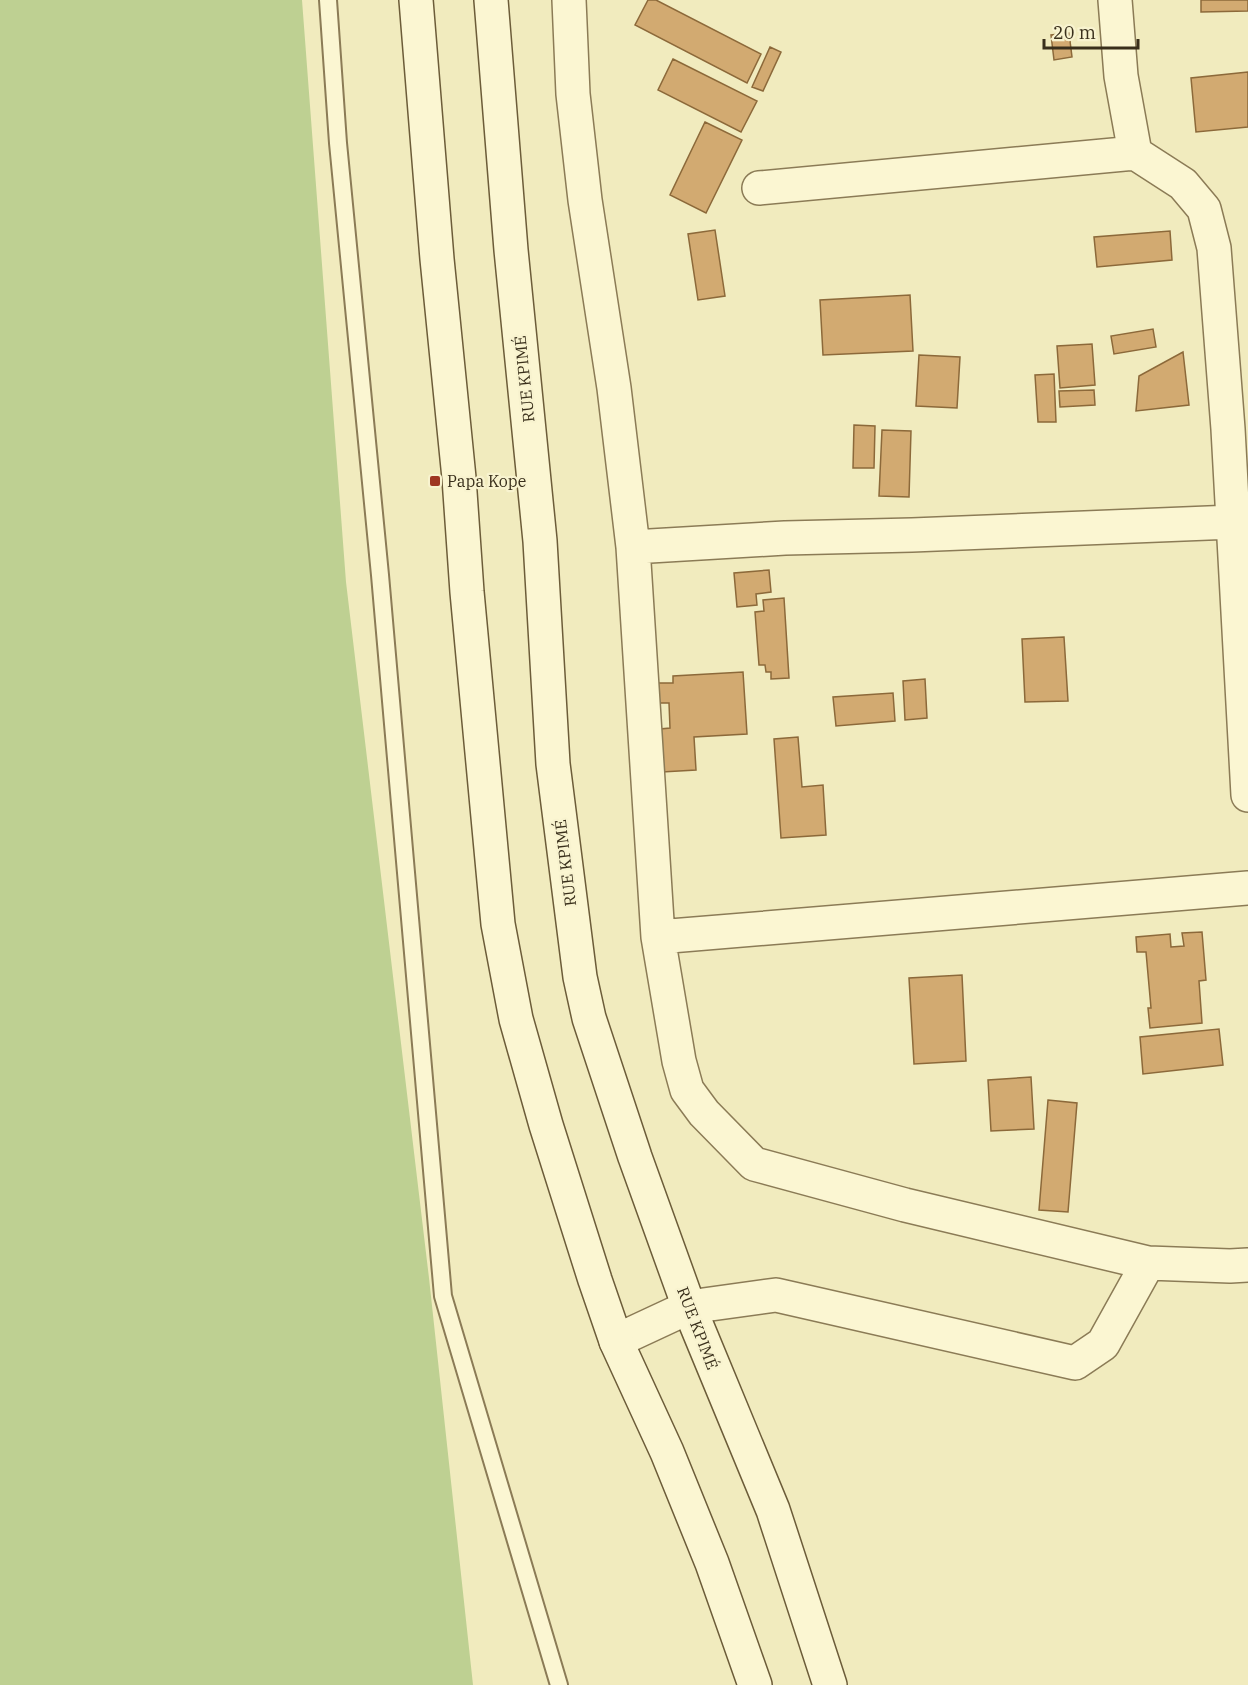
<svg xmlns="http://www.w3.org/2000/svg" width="1248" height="1685" viewBox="0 0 1248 1685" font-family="'IBM Plex Serif',serif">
<rect width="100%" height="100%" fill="#f1ebbe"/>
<path fill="#bed092" d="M0,0H302L346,582L429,1278L473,1685H0Z"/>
<path fill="#d2aa71" stroke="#8c693a" stroke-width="1.5" d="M648,0H656L761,54L747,83L635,25Z
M1201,0H1248V11L1201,12Z
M1069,33L1072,57L1054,60L1051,35Z
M770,47L781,52L763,91L752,87Z
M673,59L757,101L741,132L658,90Z
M1248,72V127L1196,132L1191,78Z
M705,122L742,140L706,213L670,195Z
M715,230L725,296L698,300L688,234Z
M1170,231L1172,260L1097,267L1094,237Z
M910,295L913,351L823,355L820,300Z
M1153,329L1156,347L1114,354L1111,336Z
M1092,344L1095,385L1060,388L1057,346Z
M1183,352L1189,405L1136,411L1139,376Z
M919,355L960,357L957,408L916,406Z
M1054,374L1056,422H1038L1035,375Z
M1094,390L1095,405L1060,407L1059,391Z
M854,425L875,426L874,468H853Z
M882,430L911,431L909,497L879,496Z
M769,570L771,592L756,594L757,605L737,607L734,573Z
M784,598L789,678L771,679V672H766L765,665H759L755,612L764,611L763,600Z
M1064,637L1068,701L1025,702L1022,639Z
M743,672L747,734L694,737L696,770L662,772L660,729L670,728L669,703H659L657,683H673V676Z
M925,679L927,718L905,720L903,681Z
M893,693L895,721L836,726L833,697Z
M798,737L802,787L823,785L826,835L781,838L774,739Z
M1202,932L1206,980L1199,981L1202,1023L1150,1028L1148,1008H1151L1146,952H1137L1136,937L1170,934L1171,947L1184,946L1182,933Z
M962,975L966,1061L914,1064L909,978Z
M1219,1029L1223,1065L1143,1074L1140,1037Z
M1031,1077L1034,1129L991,1131L988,1080Z
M1048,1100L1077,1103L1068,1212L1039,1210Z"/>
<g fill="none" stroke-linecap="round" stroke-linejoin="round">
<g stroke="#8b7b56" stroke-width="20">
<path id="lane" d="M328,0L338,143L380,575L443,1296L559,1685"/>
</g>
<g stroke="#8b7b56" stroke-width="36">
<path id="street" d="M569,0L573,94L585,200L614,388L633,547L658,937L679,1061L687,1090L704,1113L754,1164L905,1205L1148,1263L1230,1266L1248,1265
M1115,0L1121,76L1135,153
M759,188L1135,153L1183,184L1204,209L1214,248L1228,429L1248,795
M633,547L785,538L912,535L1233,522
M658,937L1248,888
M616,1341L689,1307L776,1295L1075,1363L1103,1344L1148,1263"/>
</g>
<g stroke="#6c5c39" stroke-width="36">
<path id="secondary" d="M416,0L437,259L459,478L467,592L498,924L516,1019L546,1125L595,1280L616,1341L667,1452L712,1563L755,1685
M491,0L511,250L540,541L553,764L580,977L589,1018L635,1157L689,1307L773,1510L830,1685"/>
</g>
<use href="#lane" stroke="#fbf6d2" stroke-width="16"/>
<use href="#street" stroke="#fbf6d2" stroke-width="33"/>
<use href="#secondary" stroke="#fbf6d2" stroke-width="33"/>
</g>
<rect fill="#9e3621" stroke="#f8f3cf" stroke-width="2" x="429" y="475" width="12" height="12" rx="3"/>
<g text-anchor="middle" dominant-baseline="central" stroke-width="4.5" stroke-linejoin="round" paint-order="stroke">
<g font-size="16" fill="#392f1b" stroke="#f8f3cf">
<text transform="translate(524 379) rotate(-96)">RUE KPIMÉ</text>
<text transform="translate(565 863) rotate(-97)">RUE KPIMÉ</text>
<text transform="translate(698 1328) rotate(69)">RUE KPIMÉ</text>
</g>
<g font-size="16" fill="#392f1b" stroke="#f8f3cf" text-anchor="start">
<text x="447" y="481">Papa Kope</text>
</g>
</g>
<path d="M1044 39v9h94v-9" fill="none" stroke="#392f1b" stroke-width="3"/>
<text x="1053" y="39" font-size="18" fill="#392f1b" stroke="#f8f3cf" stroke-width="4.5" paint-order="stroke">20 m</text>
</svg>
